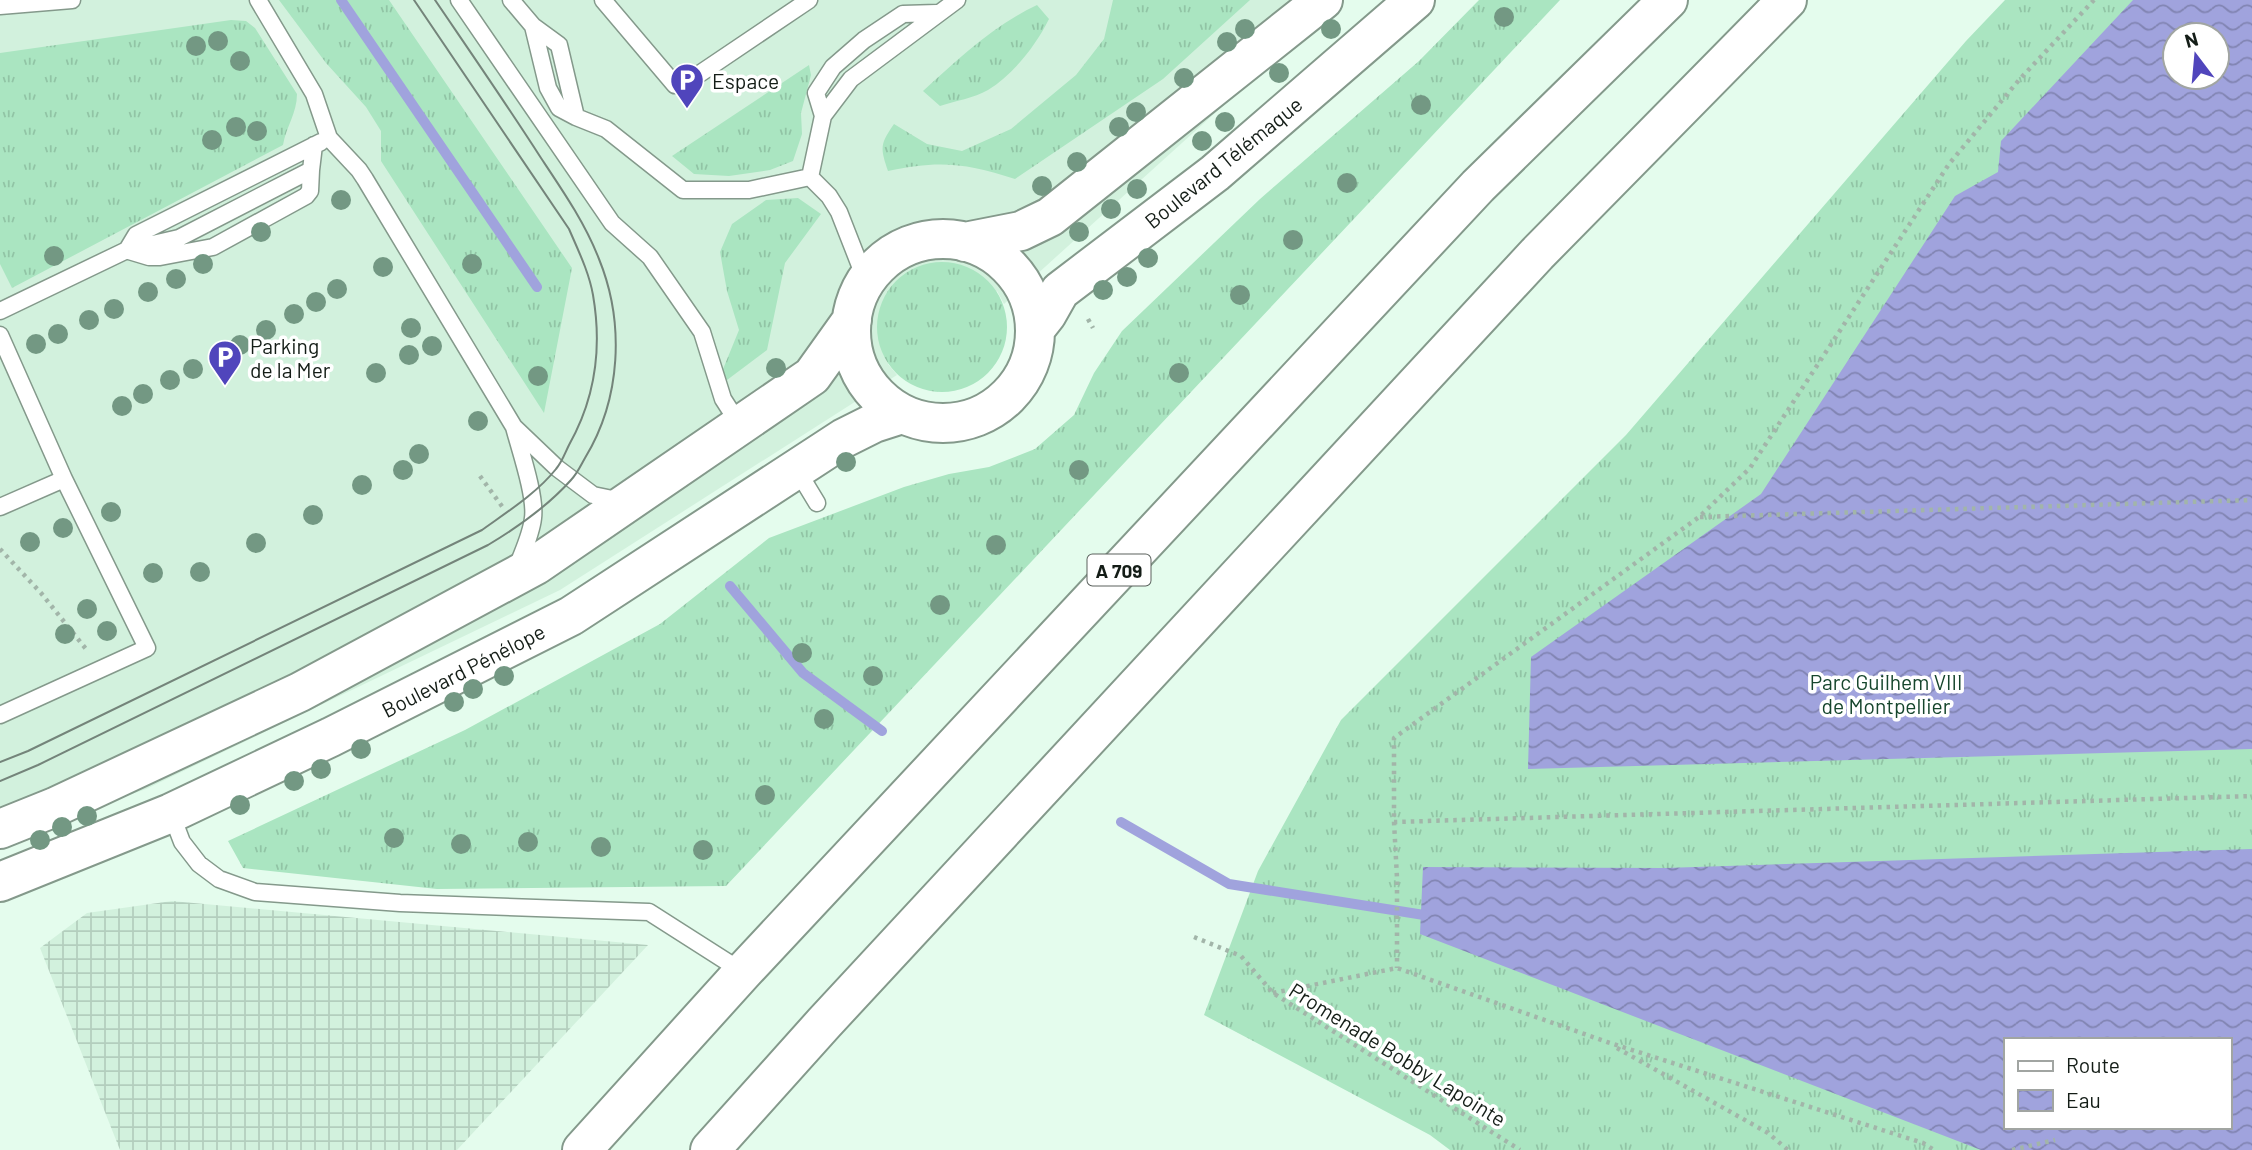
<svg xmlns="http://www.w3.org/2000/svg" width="2252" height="1150" viewBox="0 0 2252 1150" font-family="Barlow,sans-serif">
<defs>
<pattern id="industrial-grid" width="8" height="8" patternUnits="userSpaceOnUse" patternTransform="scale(1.75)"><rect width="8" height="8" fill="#d2f1dd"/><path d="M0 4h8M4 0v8" fill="none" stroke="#b3cebd"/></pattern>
<pattern id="grass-tufts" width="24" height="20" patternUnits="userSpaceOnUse" patternTransform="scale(1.75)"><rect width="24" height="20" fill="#aae5c1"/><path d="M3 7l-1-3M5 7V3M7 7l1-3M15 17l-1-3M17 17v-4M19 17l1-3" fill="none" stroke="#91c4a5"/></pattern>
<pattern id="water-waves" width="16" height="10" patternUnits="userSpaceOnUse" patternTransform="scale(1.75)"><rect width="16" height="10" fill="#a0a3dd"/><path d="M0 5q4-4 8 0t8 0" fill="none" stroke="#8184b2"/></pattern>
</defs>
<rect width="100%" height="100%" fill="#e4fced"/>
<path fill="#d2f1dd" d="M0,0H1340L1004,304L997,291L888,364L897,375L560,590L146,789L0,841Z"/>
<path fill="url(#industrial-grid)" d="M172,901L648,945L457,1150H120L40,948L87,913Z"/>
<path fill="url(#grass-tufts)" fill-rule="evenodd" d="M279,0H389L572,268L544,413L381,161V131L366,107L326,63Z
M1113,0H1250L1163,79L1015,179C967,163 938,160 888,171C880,148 880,144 894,124L927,144L962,151L1011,129L1076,75L1104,39Z
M1479,0H1560L726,886L437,889L243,868L228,841L465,730L660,624L769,538L904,487L949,474L989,467L1035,449L1074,415L1094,373L1122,331L1260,199L1419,61Z
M2005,0H2252V1150H1450L1430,1135L1204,1015L1258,871L1341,720L1626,435L1966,41ZM2175,35H2217V77H2175ZM2005,1040H2229V1127H2005Z
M1037,5L1049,19C1036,45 1014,74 988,90C974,98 955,101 940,106L923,91C957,60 994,25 1037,5Z
M231,20L246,21L255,28L297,94C297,113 286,127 283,145L12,288L0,264V53Z
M809,65L811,75L801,113L802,134L793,161L770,170L729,176L694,174L672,156Z
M798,198L821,214L785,263L767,350L727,380L721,374L739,330L727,291L720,252L732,224L766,200Z
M877 327a65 65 0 1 1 130 0a65 65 0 1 1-130 0Z"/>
<path fill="url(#water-waves)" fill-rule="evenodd" d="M2133,0H2252V749L1528,769L1531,657L1761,494L1955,196L1998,172L2001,141ZM2175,35H2217V77H2175Z
M2252,849V1150H1981L1420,934L1423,867L1665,868ZM2005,1040H2229V1127H2005Z"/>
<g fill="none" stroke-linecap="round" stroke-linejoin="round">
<path stroke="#a0a3dd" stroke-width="10" d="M341,0L537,287
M730,586L803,673L882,731
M1121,822L1229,884L1424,915"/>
<g stroke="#84998b" stroke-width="19">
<path id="service" d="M258,0L314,94L329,138L359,170L365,179L514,427L557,468L593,495L622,501
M459,0L612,223L650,257L702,332L723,399L732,413L743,422
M511,0L533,26L559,45L576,117
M603,0L675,85L686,83L809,0
M0,6L72,0
M533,26L548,88L559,108L576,117L606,129L683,190H749L810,177L829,196L839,212L866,281
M823,116L816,93L833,67L864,40L903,14L937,13
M810,177L823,116L851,79L957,0
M127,250L136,235L321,142
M129,251L149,257H160L213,247L306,196L310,191L311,170
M0,311L127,250L179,238L311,170L314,145
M0,335L64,479L147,648L0,715
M514,427C520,450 536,496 533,518C531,536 522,553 516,570
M797,470L817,503
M0,507L64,479
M171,813L182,842L199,864L219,879L255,892L400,903L649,912L743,972"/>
</g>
<g stroke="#84998b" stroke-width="42">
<path id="secondary" d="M851 331a92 92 0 1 1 184 0a92 92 0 1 1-184 0Z
M965,242L1021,231L1050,217L1323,0
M1036,328L1047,314L1060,291L1215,173L1415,0
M0,829L55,807L300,692L536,565L812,376L852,320
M0,882L171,813L331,737L571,616L844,438L874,423L902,414"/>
</g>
<g stroke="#84998b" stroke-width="42">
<path id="motorway" d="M582,1150L743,972L1478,186L1668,0
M710,1150L824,1023L1537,254L1787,0"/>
</g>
<path stroke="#a2b5a9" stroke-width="4.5" stroke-dasharray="3.5 5" stroke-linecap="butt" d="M2094,0L2019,80L1949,164L1750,468L1699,517L1394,738V822L2252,796
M1088,319L1093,328
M480,476L504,509
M1700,517L2252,500
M0,549L41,593L86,649
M1394,822L1397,878V968
M1194,937L1241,956L1273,993L1520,1150
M1273,993L1397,968L1607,1042L1923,1143L1934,1150
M1617,1048L1768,1133L1788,1150
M2012,1150L2055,1140"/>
<use href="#service" stroke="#fff" stroke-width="16"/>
<use href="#secondary" stroke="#fff" stroke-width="38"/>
<use href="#motorway" stroke="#fff" stroke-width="38"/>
<path stroke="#74847a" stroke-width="2" d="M0,762L28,751L482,530C507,512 537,493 556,469C562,462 565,453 569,445C595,399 602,347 593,295C589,272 578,250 569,229L414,0
M0,781L38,765L488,545C518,527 547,507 571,480C577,474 581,465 585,458C621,399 625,323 599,259C585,223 563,191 541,158C507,105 471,53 435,0"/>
</g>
<g fill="#739883">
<circle cx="1504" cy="17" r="10"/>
<circle cx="1245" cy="29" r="10"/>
<circle cx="1331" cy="29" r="10"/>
<circle cx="218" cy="41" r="10"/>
<circle cx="1227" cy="42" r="10"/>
<circle cx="196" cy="46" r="10"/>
<circle cx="240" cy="61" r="10"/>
<circle cx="1279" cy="73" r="10"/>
<circle cx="1184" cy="78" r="10"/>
<circle cx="1421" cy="105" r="10"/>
<circle cx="1136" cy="112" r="10"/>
<circle cx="1225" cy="122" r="10"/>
<circle cx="236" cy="127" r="10"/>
<circle cx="1119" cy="127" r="10"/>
<circle cx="257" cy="131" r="10"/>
<circle cx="212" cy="140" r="10"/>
<circle cx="1202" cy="141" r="10"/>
<circle cx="1077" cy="162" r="10"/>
<circle cx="1347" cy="183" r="10"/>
<circle cx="1042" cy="186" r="10"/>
<circle cx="1137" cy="189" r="10"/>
<circle cx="341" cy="200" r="10"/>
<circle cx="1111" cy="209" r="10"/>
<circle cx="261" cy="232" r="10"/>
<circle cx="1079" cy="232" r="10"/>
<circle cx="1293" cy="240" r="10"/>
<circle cx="54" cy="256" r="10"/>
<circle cx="1148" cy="258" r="10"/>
<circle cx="203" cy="264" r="10"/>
<circle cx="472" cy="264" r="10"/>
<circle cx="383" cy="267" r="10"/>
<circle cx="1127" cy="277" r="10"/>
<circle cx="176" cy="279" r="10"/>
<circle cx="337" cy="289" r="10"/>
<circle cx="1103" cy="290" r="10"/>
<circle cx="148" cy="292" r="10"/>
<circle cx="1240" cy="295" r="10"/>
<circle cx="316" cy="302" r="10"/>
<circle cx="114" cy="309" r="10"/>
<circle cx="294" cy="314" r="10"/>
<circle cx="89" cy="320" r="10"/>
<circle cx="411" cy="328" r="10"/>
<circle cx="266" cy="330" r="10"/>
<circle cx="58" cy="334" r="10"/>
<circle cx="36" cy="344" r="10"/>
<circle cx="240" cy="345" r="10"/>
<circle cx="432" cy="346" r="10"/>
<circle cx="409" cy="355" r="10"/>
<circle cx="218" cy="356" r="10"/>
<circle cx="776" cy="368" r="10"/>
<circle cx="193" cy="369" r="10"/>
<circle cx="376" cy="373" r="10"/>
<circle cx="1179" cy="373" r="10"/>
<circle cx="538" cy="376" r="10"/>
<circle cx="170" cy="380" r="10"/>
<circle cx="143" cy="394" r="10"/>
<circle cx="122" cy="406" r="10"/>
<circle cx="478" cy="421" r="10"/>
<circle cx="419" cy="454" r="10"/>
<circle cx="846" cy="462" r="10"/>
<circle cx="403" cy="470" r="10"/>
<circle cx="1079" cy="470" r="10"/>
<circle cx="362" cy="485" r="10"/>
<circle cx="111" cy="512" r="10"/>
<circle cx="313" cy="515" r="10"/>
<circle cx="63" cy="528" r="10"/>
<circle cx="30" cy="542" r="10"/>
<circle cx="256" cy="543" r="10"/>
<circle cx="996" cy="545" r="10"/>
<circle cx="200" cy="572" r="10"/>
<circle cx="153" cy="573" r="10"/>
<circle cx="940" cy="605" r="10"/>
<circle cx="87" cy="609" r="10"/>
<circle cx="107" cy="631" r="10"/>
<circle cx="65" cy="634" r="10"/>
<circle cx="802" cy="653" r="10"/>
<circle cx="504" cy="676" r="10"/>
<circle cx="873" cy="676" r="10"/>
<circle cx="473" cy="689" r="10"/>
<circle cx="454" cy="702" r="10"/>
<circle cx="824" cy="719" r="10"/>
<circle cx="361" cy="749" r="10"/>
<circle cx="321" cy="769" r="10"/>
<circle cx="294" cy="781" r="10"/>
<circle cx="765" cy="795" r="10"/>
<circle cx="240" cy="805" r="10"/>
<circle cx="87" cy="816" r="10"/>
<circle cx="62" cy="827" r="10"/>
<circle cx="394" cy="838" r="10"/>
<circle cx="40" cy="840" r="10"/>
<circle cx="528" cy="842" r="10"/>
<circle cx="461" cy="844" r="10"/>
<circle cx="601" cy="847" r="10"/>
<circle cx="703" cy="850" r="10"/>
</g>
<defs>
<g id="parking-pin" transform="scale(1.75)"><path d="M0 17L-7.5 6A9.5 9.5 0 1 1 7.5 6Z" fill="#5045bc" stroke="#fff"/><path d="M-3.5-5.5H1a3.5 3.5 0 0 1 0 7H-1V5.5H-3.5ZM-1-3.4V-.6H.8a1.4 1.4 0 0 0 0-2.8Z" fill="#fff"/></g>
</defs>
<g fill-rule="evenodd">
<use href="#parking-pin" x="687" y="80"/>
<use href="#parking-pin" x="225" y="357"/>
</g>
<g text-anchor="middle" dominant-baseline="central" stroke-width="7" stroke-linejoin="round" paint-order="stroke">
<rect fill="#fff" stroke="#5a615d" stroke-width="2" x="1087.5" y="554.5" width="63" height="31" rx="5"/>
<g font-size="19" font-weight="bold" fill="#141d17">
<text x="1119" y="570">A 709</text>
</g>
<g font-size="21" fill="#141d17" stroke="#fff" text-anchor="start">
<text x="712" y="80">Espace</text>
<text x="250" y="345">Parking<tspan x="250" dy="24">de la Mer</tspan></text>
</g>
<g font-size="21" fill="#141d17" stroke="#fff">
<text transform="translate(1223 162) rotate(-39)">Boulevard Télémaque</text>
<text transform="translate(463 670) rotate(-27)">Boulevard Pénélope</text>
<text transform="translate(1398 1054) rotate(32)">Promenade Bobby Lapointe</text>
</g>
<g font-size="21" fill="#16462d" stroke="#fff">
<text x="1886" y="681">Parc Guilhem VIII<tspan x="1886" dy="24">de Montpellier</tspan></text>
</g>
</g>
<rect x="2004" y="1038" width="228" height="91" fill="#ffffff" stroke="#a1a5a2" stroke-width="2"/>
<rect x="2018" y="1061" width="35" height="10" fill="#ffffff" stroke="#a1a5a2" stroke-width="2"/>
<text x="2066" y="1073" font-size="21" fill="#141d17">Route</text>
<rect x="2018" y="1090" width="35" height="21" fill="url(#water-waves)" stroke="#a1a5a2" stroke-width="2"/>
<text x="2066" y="1108" font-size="21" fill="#141d17">Eau</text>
<g transform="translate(2196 56) rotate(344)"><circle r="33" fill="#ffffff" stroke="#a1a5a2" stroke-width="2"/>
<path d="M0-5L12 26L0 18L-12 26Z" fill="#5045bc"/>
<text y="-10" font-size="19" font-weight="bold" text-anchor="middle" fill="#141d17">N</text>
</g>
</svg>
